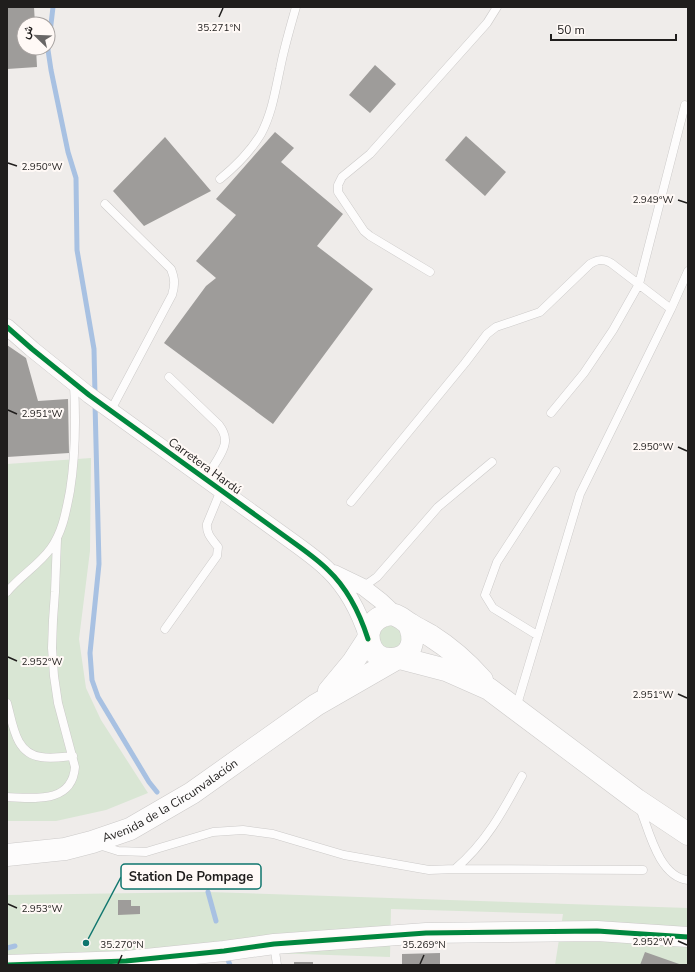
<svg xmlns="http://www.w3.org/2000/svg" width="695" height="972" viewBox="0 0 695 972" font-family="'Nunito Sans',Vazirmatn,sans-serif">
<rect width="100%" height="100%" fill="#efecea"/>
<path fill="#d9e6d4" d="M91,458L90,551L79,639L86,688L101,720L148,793L106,810L56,821H7V464Z
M398,622L403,645L385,651L375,631Z
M208,892L688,908V965H555L563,914L391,909L390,957L239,952L7,965V895Z"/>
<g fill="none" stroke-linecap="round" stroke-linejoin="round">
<path stroke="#a8c1e2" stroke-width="5" d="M53,7L48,50L51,70L68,152L76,178L77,250L94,349L95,395
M95,403L99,564L90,653L92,680L98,697L149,782L157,792
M208,892L216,921
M7,948L15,946
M226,955L230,965"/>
</g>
<path fill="#9e9c9a" d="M7,7H34L35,24H24V48H36L37,67L7,69Z
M375,65L396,84L370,113L349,95Z
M275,132L294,148L281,162L343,214L317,246L373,289L273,424L164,343L206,286L216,278L196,261L236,215L216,199Z
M466,136L506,172L485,196L445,160Z
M165,137L211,191L144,226L113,191Z
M7,345L26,358L38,401L68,399L69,453L7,457Z
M118,900H131V906H140V914L118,915Z
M645,952L682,965H640Z
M440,953V965H402V954Z
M294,962H313V965H294Z"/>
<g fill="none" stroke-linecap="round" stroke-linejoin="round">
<g stroke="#cccac9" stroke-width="9">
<path id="service" d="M220,179C236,166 250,152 261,134C272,113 275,92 280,69C284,48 290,28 296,7
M105,204L171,269C175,279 175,285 172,295L111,410
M430,272L370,236L364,231L338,192V185L342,177L370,154L487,23L497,7
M169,377L219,425C222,429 225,434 225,440C226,450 211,469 205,479
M551,413L584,373L613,330L639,284L685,105
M351,502L465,363L487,334L496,327L540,312L590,264C598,259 603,259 611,263L671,309
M363,587L377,577L438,507L492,462
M7,592C20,576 39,565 51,548C63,531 66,511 70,491C76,453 76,421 74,384
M165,629L217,556L218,547C212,539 206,534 207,524L221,490
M537,635L493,608L485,595L497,562L556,471
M7,703C13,724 15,754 41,757C51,759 63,757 73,756
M516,708L580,494L671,309L688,271
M7,797C34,798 72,804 75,767L58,703L54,676L52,648L53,620L55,592L57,539
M640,808C649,831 659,877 688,880
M99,845L118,851L146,852L213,832L243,830L273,834L344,855L429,870L455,869L643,870
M455,869C486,843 503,811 522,776
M274,944L277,965"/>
</g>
<g stroke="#cccac9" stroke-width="17">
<path id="minor" d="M7,327L32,349L89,395L297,545C308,553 319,561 328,570C348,589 360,614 368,639
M334,573L363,587L381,601L397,616"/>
</g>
<g stroke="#cccac9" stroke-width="21">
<path id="tertiary" d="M7,965L126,961L224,951L274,944L426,933L597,931L688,937"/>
</g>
<g stroke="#cccac9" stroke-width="23">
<g id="secondary">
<path d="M408,623C417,639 412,658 392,659C367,661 359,625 383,616C395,611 401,619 410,624C417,629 425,632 431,636C450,648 467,663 482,680"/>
<path d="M400,658L446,670L489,689L637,800L688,834"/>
<path d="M329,691L353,662L368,639"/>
<path id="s1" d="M7,855L65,849L92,842L130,829L192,793L316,705L396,659"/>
</g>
</g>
<use href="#service" stroke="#fdfcfc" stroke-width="8"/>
<use href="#minor" stroke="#fdfcfc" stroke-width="16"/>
<use href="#tertiary" stroke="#fdfcfc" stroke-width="20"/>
<use href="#secondary" stroke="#fdfcfc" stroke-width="22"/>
<g stroke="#fff9f6" stroke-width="8">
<path id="cycleway" d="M7,327L32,349L89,395L297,545C308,553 319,561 328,570C348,589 360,614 368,639
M7,965L126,961L224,951L274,944L426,933L597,931L688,937"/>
</g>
<use href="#cycleway" stroke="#00873e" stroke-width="5"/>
</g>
<path fill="none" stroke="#201e1d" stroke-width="1.5" d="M219,17L223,8M8,163L17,166M678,200L687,203M8,410L17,414M678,447L687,451M8,657L17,661M678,694L687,698M8,904L17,908M678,941L687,945M118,964L122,955M420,964L424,955"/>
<g text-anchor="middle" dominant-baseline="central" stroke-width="4" stroke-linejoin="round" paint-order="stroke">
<g font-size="12" fill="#201e1d" stroke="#fff9f6">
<text transform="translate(205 466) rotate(36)">Carretera Hardú</text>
<text stroke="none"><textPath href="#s1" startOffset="175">Avenida de la Circunvalación</textPath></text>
</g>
</g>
<g font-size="10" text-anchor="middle" fill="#201e1d" stroke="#fff9f6" stroke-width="4" stroke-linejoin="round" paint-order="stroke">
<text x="219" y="31">35.271°N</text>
<text x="42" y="170">2.950°W</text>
<text x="653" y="203">2.949°W</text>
<text x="42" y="417">2.951°W</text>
<text x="653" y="450">2.950°W</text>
<text x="42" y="665">2.952°W</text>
<text x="653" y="698">2.951°W</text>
<text x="42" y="912">2.953°W</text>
<text x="653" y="945">2.952°W</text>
<text x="122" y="948">35.270°N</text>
<text x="424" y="948">35.269°N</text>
</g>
<path fill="none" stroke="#0f766e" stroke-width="1.5" d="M86 943L121 877"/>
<circle fill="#0f766e" stroke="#fff9f6" stroke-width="1.5" cx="86" cy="943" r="4"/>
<rect fill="#fff9f6" stroke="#0f766e" stroke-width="1.5" x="121" y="864" width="140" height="25" rx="4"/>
<g font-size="13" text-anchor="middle" font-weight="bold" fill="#201e1d">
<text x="191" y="881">Station De Pompage</text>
</g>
<rect width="695" height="972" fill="none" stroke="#201e1d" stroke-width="16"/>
<g transform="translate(36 36) rotate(293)"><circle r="19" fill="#fff9f6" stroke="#a6a19f"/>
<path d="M0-3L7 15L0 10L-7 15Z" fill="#686665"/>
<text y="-6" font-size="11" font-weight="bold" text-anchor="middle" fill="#201e1d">ش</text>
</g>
<path d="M551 34v6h125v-6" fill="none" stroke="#201e1d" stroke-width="2"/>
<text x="557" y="34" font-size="12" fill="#201e1d" stroke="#fff9f6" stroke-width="3" paint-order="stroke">50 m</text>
</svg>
